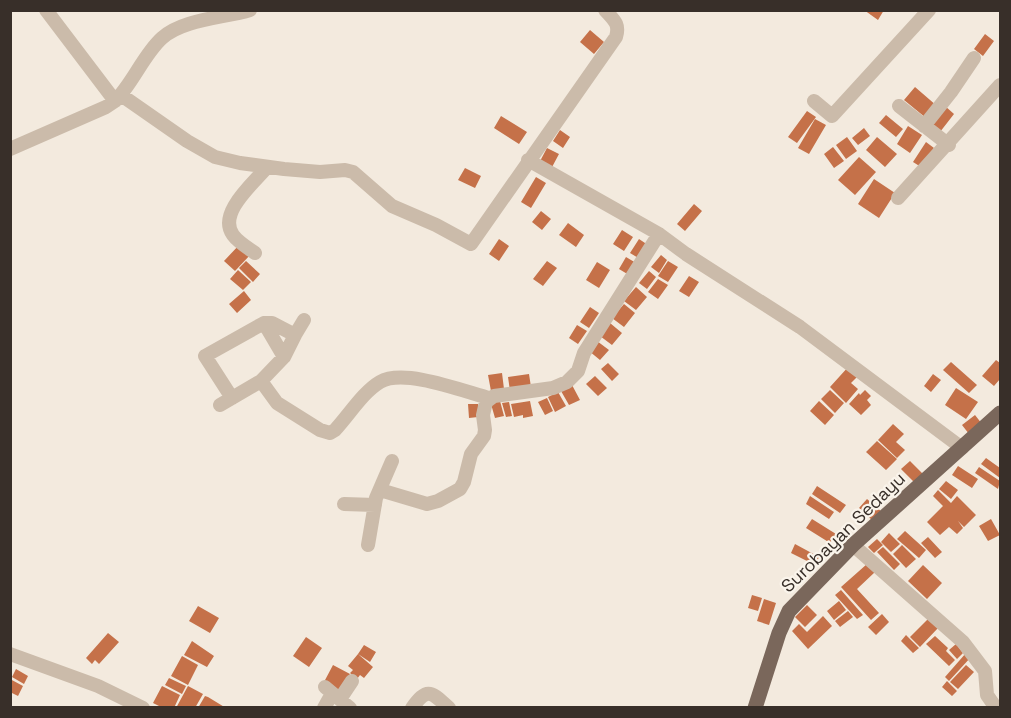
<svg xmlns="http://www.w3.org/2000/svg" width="1011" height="718" viewBox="0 0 1011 718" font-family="'Space Grotesk',sans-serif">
<rect width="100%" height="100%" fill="#f3eade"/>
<path fill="#c57149" d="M864,10H884L878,20Z
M590,30L604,42L594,54L580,42Z
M985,34L994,41L983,56L974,49Z
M915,87L937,106L926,118L904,100Z
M945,106L954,114L940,132L930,124Z
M807,111L816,117L797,143L788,137Z
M886,115L903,129L896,137L879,123Z
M501,116L527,132L519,144L494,128Z
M815,119L826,125L809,154L798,148Z
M908,126L922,135L910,153L897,144Z
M864,128L870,136L858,145L852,138Z
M560,130L570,137L563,148L553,141Z
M847,137L857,151L846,159L836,145Z
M877,137L897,154L885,167L866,150Z
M926,142L934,148L921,167L913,162Z
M833,147L844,161L834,168L824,154Z
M547,148L559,154L551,169L539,163Z
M859,157L876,172L855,195L838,180Z
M465,168L481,176L475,188L458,180Z
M536,177L546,183L531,208L521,202Z
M874,179L895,193L879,218L858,204Z
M694,204L702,211L685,231L677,224Z
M541,211L551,219L542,230L532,222Z
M568,223L584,235L576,247L559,235Z
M622,230L633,237L624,251L613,244Z
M499,239L509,246L499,261L489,254Z
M639,239L648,245L640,259L630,253Z
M240,244L251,254L235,271L224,261Z
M661,255L667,260L659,273L651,267Z
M626,257L636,263L629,275L619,269Z
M246,261L260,274L253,282L239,268Z
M547,261L557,268L543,286L533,279Z
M668,261L678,267L668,282L658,276Z
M597,262L610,270L599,288L586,280Z
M238,270L251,282L243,290L230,279Z
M649,271L656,277L647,289L639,283Z
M689,276L699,282L689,297L679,291Z
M658,279L668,285L658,299L648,292Z
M636,287L647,297L636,310L624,301Z
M244,291L251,300L237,313L229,304Z
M624,304L635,313L624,327L612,318Z
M590,307L599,313L589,328L580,322Z
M610,323L622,333L612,345L600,336Z
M577,325L587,331L578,344L569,338Z
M597,341L609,350L600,360L589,351Z
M996,360L1000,363V379L994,386L982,376Z
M951,362L977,385L969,393L943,370Z
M608,363L619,374L612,381L601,369Z
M849,366L859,375L851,383L858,389L846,403L830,387Z
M502,373L504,389L491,391L488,375Z
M529,374L531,387L510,391L508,377Z
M933,374L941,380L931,392L924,386Z
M595,376L607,388L598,396L586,384Z
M572,385L580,400L569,405L561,391Z
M956,388L978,402L966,419L945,405Z
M830,390L844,403L835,413L821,399Z
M865,390L871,396L867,400L871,405L861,415L849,404L859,393L860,395Z
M558,392L566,406L555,412L548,397Z
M547,398L553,411L545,415L538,402Z
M500,401L504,416L495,418L491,404Z
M530,401L533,416L523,418V415L514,417L511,404Z
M819,401L834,415L825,425L810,411Z
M509,402L512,416L506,417L502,403Z
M468,404H478V417L469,418Z
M975,415L982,424L969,434L962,425Z
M893,424L904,434L896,442L905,450L897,458L878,440Z
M877,441L897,459L886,470L866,452Z
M986,458L1000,468V478L981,464Z
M910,461L925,476L916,484L901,469Z
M958,466L978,479L972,488L952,475Z
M979,467L1000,481L998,489L975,473Z
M946,481L958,490L951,499L939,489Z
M817,486L846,505L840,513L812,494Z
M938,490L951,503L957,496L976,515L964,527L958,521L963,528L957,534L949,527L940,535L927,522L943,506L933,496Z
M810,496L834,512L829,519L806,504Z
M867,499L882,512L873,521L859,508Z
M812,519L836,534L830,543L806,528Z
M991,519L1000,535L988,541L979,526Z
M905,531L926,550L919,558L897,539Z
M889,533L900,544L891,552L881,542Z
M928,537L942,552L935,558L921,543Z
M877,539L883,545L874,553L868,547Z
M795,544L819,557L815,565L791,553Z
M902,545L916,559L906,568L893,554Z
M883,547L900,564L894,570L877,552Z
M867,564L875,572L857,589L879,613L871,620L841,587Z
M923,565L942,583L927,599L908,581Z
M841,590L863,615L857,619L835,595Z
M752,595L762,598L758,611L748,608Z
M764,599L776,603L769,625L757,621Z
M839,601L846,610L834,620L827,611Z
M807,605L817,615L805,627L795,617Z
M198,606L219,618L210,633L189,621Z
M848,611L853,617L840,627L835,621Z
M882,614L889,622L876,635L868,627Z
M823,616L832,626L808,649L792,631L799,624L807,632Z
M929,618L938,628L920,647L910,637Z
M108,633L119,642L99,664L95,660L92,664L86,658Z
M906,635L919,648L913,653L901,641Z
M935,636L948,648L946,651L955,660L949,666L926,644Z
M306,637L322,648L309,667L293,656Z
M192,641L214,656L207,667L184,655Z
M956,644L963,653L957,659L949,650Z
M364,645L376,652L370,662L358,654Z
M966,653L971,657L949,681L945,677Z
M358,654L373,667L364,678L360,675L357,679L350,673L353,670L348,666Z
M182,656L198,665L188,685L171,676Z
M333,665L350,674L340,691L324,682Z
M966,665L974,672L958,689L950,682Z
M16,669L28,676L24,684L12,677Z
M169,678L186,686L182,694L165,685Z
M10,679L23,686L18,696L10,692Z
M947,681L957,691L952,696L942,687Z
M162,686L180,695L174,708H163L153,703Z
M188,686L203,694L195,708H176Z
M205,696L208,697L226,708H198Z"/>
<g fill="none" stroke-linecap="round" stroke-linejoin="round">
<path stroke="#cbbbaa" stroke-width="14" d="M46,10L115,101
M121,95L187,141L215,157L240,163L284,169L320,172L345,170L353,172L392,206L436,225L471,244L616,37C620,24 614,20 605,10
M814,101L832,116L929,10
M899,106L949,145
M924,126L951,92L974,58
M10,149L106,107L115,101C133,83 144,54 162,38C183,19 224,18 250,10
M528,160L659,234L686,254L800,327L962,448
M898,198L1000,85
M255,253C248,248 238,242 233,235C217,213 254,183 267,167
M264,323L284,357
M261,381L284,357L295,335
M232,398L205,356L264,323H272L295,335L304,320
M220,405L261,381L277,403L320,430L330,433L335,430C349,415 363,392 380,382C404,368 463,391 489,398
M380,490L427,504L438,501L460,489L464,482L471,454L484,436L485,430L483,415L486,402L494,396L553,388L567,382L578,371L584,353L659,234
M344,504L375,505
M368,545L376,498L392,461
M853,545L963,642L985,671L987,695L996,708
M10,654L98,686L143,708
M325,687L350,708
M340,699L352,681
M324,708L329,699
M412,708C428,686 431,692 449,708"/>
<path stroke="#7a675b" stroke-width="15" d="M755,708L779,633L789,611L853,545L1000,413"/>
</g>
<g text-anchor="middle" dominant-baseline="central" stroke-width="4.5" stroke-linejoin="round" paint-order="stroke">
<g font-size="18" fill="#382f29" stroke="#faf4eb">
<text transform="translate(843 532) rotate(-44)">Surobayan Sedayu</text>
</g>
</g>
<rect width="1011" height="718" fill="none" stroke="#382f29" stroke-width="24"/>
</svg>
